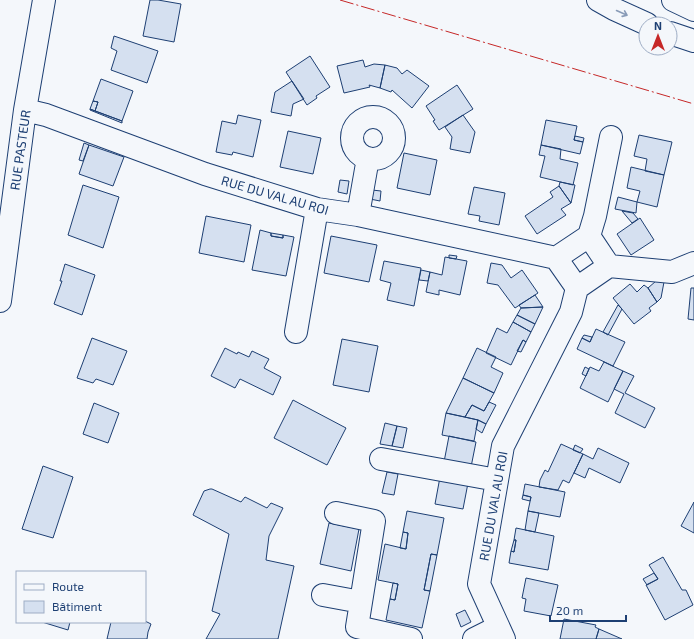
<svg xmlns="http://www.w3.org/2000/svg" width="694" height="639" viewBox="0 0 694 639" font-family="'Exo 2',sans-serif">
<rect width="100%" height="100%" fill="#f4f7fb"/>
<path fill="#d5e0f0" stroke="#1d3f73" d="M150,0H158L181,4L174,42L143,36Z
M114,36L158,51L147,83L111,70L117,51L111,48Z
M310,56L330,87L316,96L317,98L307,105L286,72Z
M363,60L365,67L374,64L385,65L380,88L369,85L370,87L344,93L337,66Z
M385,65L397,68L402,74L407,70L429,86L412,108L392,90L391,92L380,88Z
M101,79L133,91L122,121L95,111L98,102L93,101Z
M292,81L304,99L293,104L291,116L271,112L275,92Z
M457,85L473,109L439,130L433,121L435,120L426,106Z
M93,101L98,102L95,111L90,109Z
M90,109L122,121V123L90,110Z
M238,115L261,120L253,157L233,152L232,155L216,152L222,121L236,124Z
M463,115L475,132L470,153L450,149L452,137L445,127Z
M546,120L577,126L574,140L583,142L580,154L541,145Z
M288,131L321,138L313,174L280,167Z
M639,135L672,142L664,175L645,171L647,159L634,156Z
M575,136L584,138L583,142L574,140Z
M84,143L89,145L83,161L79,160Z
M89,145L124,157L113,186L79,174Z
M541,145L561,149L560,159L578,163L573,185L540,177L545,156L539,155Z
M404,153L437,160L430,195L397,188Z
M631,167L664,175L657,207L637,202L640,191L627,188Z
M340,180L349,181L347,194L338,192Z
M560,182L575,185L571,203L559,186Z
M83,185L119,197L103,248L68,235Z
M559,186L571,203L561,209L566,215L537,234L525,216L553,197L550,192Z
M474,187L505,193L499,225L479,221L480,216L468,214Z
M372,190L381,191L380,201L370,199Z
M618,197L637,202L636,213L615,209Z
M622,211L633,213L638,219L632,223Z
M206,216L251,225L244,262L199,253Z
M640,218L654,240L631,255L617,234Z
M260,230L271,233V236L283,238V235L294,237L286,276L252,270Z
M271,233L283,235V238L271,236Z
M331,236L377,245L369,282L324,273Z
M449,255L457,256L456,259L449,258Z
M445,257L467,261L460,295L439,290V295L426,292L430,272L442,275Z
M384,261L421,268L414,306L387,300L391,283L380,280Z
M491,263L502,265L511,278L522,270L538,293L515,308L498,285L487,283Z
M65,264L95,275L82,315L54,304L62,281H60Z
M421,270L430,272L428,281L419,280Z
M656,281L664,282L661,298L657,302L648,288Z
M630,284L637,292L644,285L648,288L657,302L649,308L651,311L634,324L613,298Z
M691,288H694V320L688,319Z
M535,295L543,307L521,308L519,305Z
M618,305L622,309L608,335L603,332Z
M543,307L535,324L517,315L521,308Z
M517,315L535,324L531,332L513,322Z
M513,322L531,332L526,342L523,340L511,365L486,353L497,328L507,333Z
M596,329L625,342L613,366L577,349L582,338L590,342Z
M584,335L592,337L590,342L582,338Z
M92,338L127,351L113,385L96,379L93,383L77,378Z
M342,339L378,346L369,392L333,385Z
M523,340L526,342L521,352L517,351Z
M225,348L237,354L238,352L249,357L252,351L269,359L264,368L281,377L273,395L240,379L235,388L211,376Z
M477,348L496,357L491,367L503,373L494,393L463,378Z
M604,362L623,371L608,402L580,388L590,367L599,371Z
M585,367L589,369L586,376L582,374Z
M623,371L634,376L625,393L655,408L645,428L615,413L624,394L614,389Z
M463,378L494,393L484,411L472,405L465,417L446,413Z
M293,400L346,428L327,465L274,438Z
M489,402L496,405L486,424L478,420L465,417L472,405L484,411Z
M94,403L119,413L108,443L83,434Z
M446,413L478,420L474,441L442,435Z
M478,420L486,424L482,433L476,429Z
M385,423L397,426L392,446L380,444Z
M397,426L407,428L403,448L392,446Z
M449,436L476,442L471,467L444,462Z
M561,444L583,454L569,483L563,480L558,490L539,487L540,480L545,470L548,472Z
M575,445L583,449L580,453L573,450Z
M598,448L629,463L620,483L589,468L585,478L574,473L583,454L593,459Z
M43,466L73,477L53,538L22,529Z
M387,472L398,474L394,495L382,493Z
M440,477L468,483L463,509L435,504Z
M525,484L565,492L560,517L528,511L531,497L523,495Z
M210,489H212L241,502L245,497L267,508L271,503L283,508L269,536L266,560L294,566L278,639H206L220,614L212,611L229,534L193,515L204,491Z
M523,495L531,497L530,501L522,499Z
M694,502V533L681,526Z
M407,511L444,518L437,555L431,554L424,590L430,591L422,628L386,620L390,599L395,600L398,584L378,580L385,544L406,549L408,533L403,532Z
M528,511L539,513L535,532L525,530Z
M329,523L359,529L351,571L320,564Z
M516,528L554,536L548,570L509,563L511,551L514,552L516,540H514Z
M403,532L408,533L406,549L400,548Z
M514,540H516L514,552L511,551Z
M431,554L437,555L430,591L424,590Z
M663,557L682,590H686L693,605L665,620L646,585L658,579L649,565Z
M654,573L658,579L647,585L643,579Z
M526,578L558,585L551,616L524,611L526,599L522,598Z
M393,583L398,584L395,600L390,599Z
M465,610L471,622L461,627L456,614Z
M564,619L596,625L595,627L599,629L596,639H560Z
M145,621L151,624L148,632L147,639H107L111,622H145Z
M42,622H70L68,630Z
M599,629L622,639H596Z"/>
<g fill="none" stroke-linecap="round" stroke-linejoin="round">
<g stroke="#1d3f73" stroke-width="24">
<path id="minor" d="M25,110L46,115L205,174L317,209L358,215L556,258
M352 138a21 21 0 1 1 42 0a21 21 0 1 1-42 0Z
M358,215L368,158
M589,236L609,266L577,288L556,258Z
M589,236L595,216L611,137
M609,266L672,272L694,263
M0,301L25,110L44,0
M296,332L317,209
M381,459L497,480
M336,513L374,521L357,627L411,639
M323,595L361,602
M474,639L498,627
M504,639L479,584L503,446L571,312L577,288"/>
</g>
<g stroke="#1d3f73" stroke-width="24">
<path id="major" d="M598,0L614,9L647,24
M673,0L694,10
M670,33L694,41"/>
</g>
<use href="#minor" stroke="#f4f7fb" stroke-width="22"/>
<use href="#major" stroke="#f4f7fb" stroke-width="22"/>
<path stroke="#c62828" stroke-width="1" stroke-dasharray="14 3 2 3" stroke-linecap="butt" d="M340,0L694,104"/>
</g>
<defs><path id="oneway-shaft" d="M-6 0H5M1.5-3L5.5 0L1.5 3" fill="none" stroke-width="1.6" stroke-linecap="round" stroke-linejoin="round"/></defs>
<use stroke="#889bb7" href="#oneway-shaft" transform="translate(622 13) rotate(24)"/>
<g text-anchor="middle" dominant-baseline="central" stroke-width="3" stroke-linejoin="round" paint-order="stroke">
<g font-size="13" fill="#1d3f73" stroke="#f4f7fb">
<text transform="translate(20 150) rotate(-82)">RUE PASTEUR</text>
<text transform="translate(275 195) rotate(16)">RUE DU VAL AU ROI</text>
<text transform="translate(493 506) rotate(-80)">RUE DU VAL AU ROI</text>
</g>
</g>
<rect x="16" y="571" width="130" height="52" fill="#f4f7fb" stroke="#9eadc5"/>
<rect x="24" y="584" width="20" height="6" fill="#f4f7fb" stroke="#9eadc5"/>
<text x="52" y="591" font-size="12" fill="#1d3f73">Route</text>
<rect x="24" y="601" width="20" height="12" fill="#d5e0f0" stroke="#9eadc5"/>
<text x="52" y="611" font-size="12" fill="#1d3f73">Bâtiment</text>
<g transform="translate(658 36)"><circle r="19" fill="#f4f7fb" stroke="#9eadc5"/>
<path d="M0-3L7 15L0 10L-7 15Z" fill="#c62828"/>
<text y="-6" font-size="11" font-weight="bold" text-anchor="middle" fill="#1d3f73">N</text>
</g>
<path d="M550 615v6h76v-6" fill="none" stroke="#1d3f73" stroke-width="2"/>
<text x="556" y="615" font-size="12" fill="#1d3f73" stroke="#f4f7fb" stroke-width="3" paint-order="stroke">20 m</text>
</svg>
